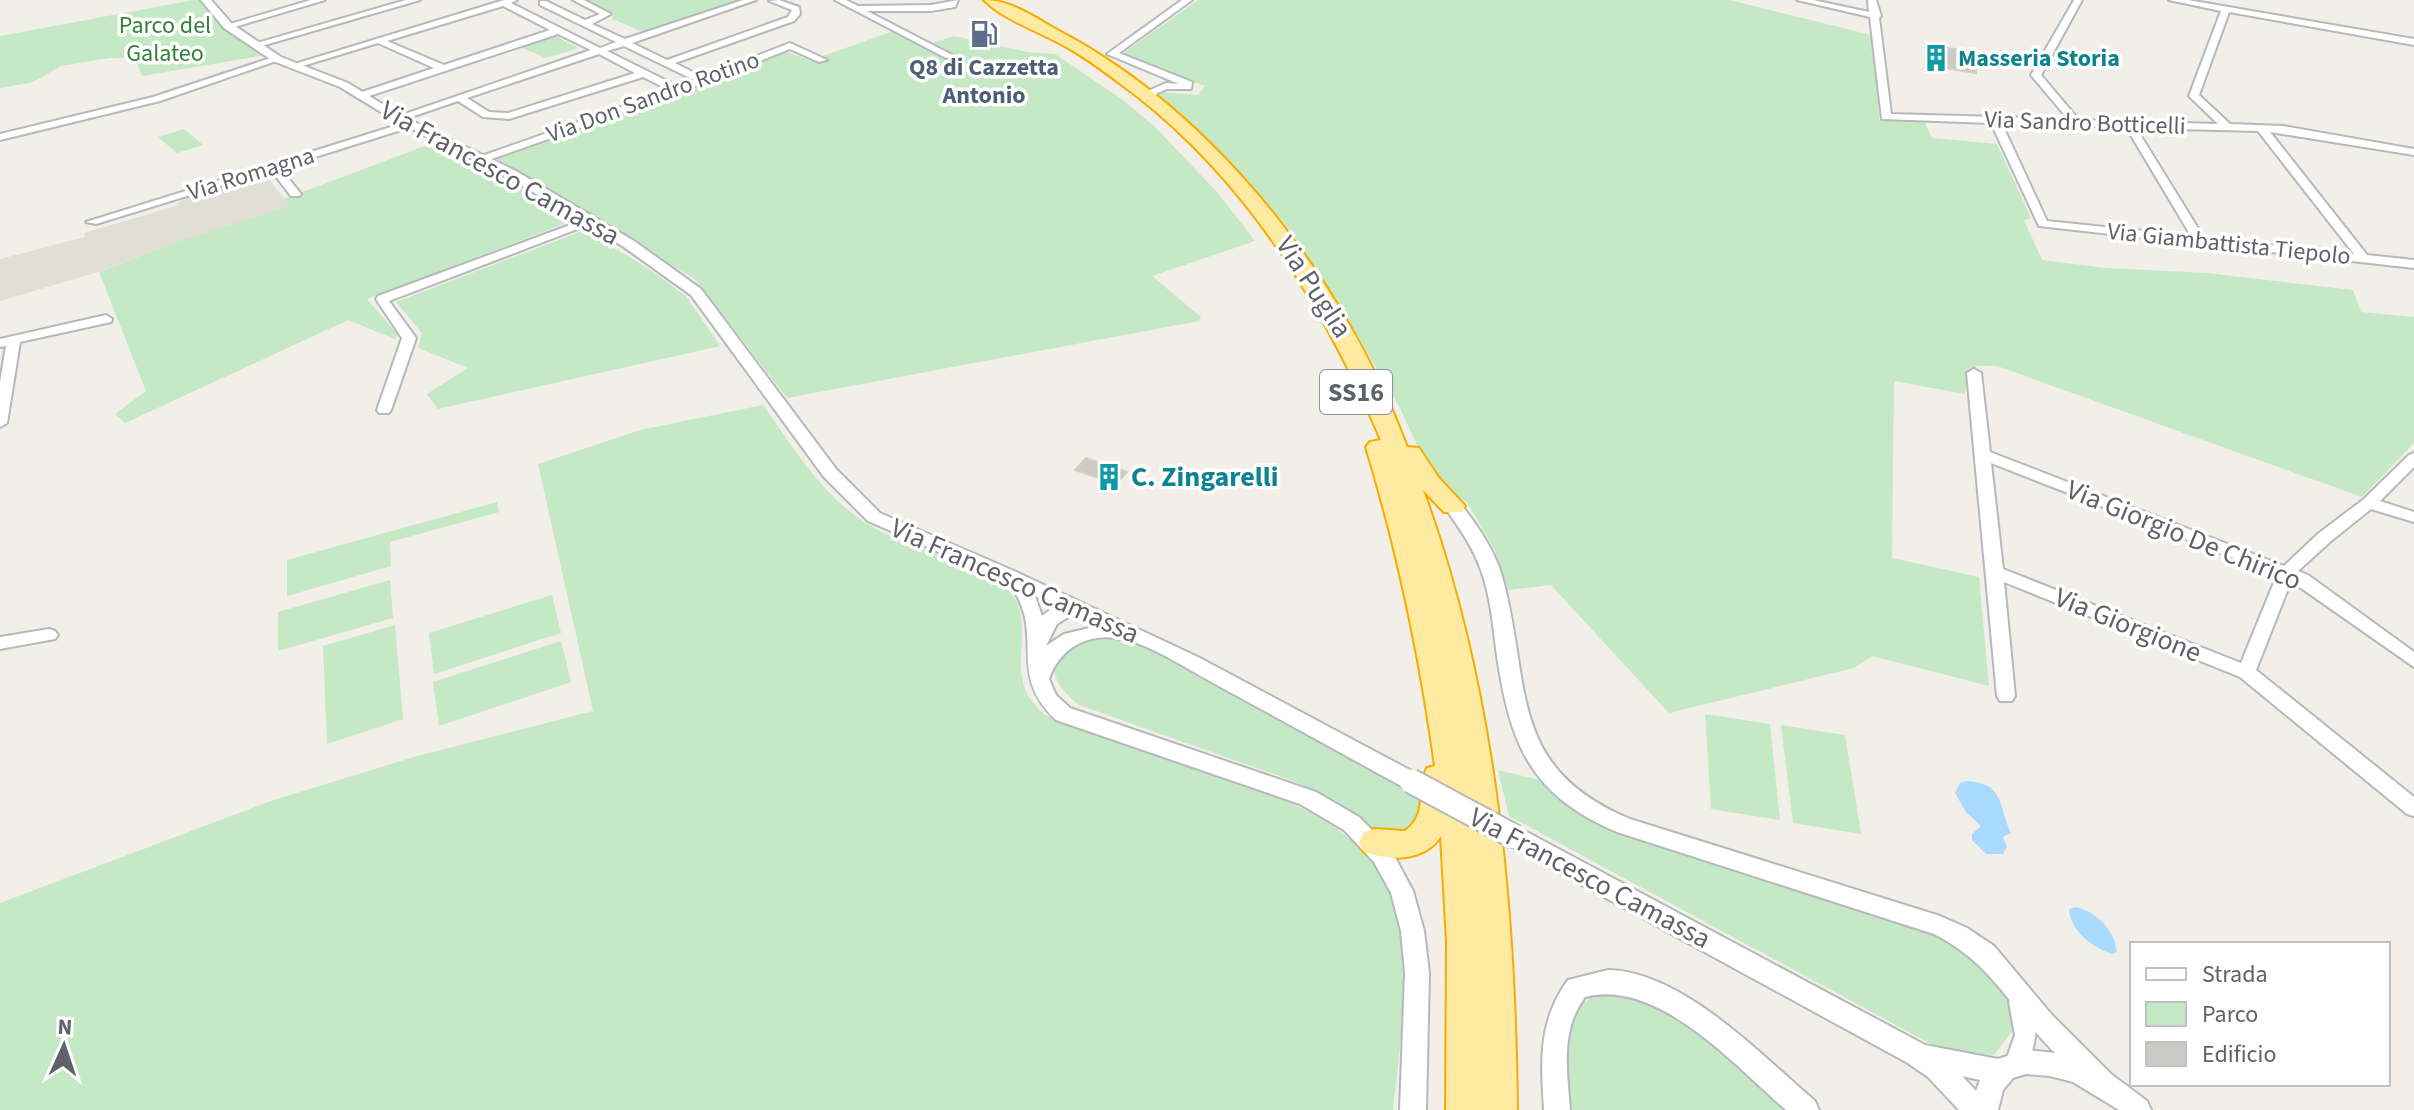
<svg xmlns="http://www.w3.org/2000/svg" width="2414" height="1110" viewBox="0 0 2414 1110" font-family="'Source Sans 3',sans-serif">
<rect width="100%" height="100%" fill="#f1efe8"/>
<path fill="#e1ded6" d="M265,174L290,206L179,241L98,272L0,301V259L85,237L84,233L176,206L184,198Z"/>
<path fill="#c5e8c5" d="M194,0H200L226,28L266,55L142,76L135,58H110L61,66L33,82L0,88V36Z
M586,0H740L643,32L615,20L603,23L612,20L614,14Z
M1198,0H1730L1875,36L1879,119L1924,121L1932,138L1997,144L2031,218L2024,220L2042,260L2106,268L2207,273L2353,290L2361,312L2414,317V443L2362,497L1997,366H1977L1967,371L1965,394L1894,381L1892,558L1979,577L1989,686L1872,656L1854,668L1669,713L1551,585L1508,590L1494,548L1468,504L1430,473L1399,406L1347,318L1291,231L1227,159L1159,97L1160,92L1198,95L1205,86L1119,56Z
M894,31L952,59L958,56L933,43L954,36L1027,52L1055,54L1123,100L1156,128L1217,192L1255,241L1152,276L1201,317L1199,321L787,398L696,280L494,157L647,104L784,51L820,64L827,61L820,57Z
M551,34L579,48L546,58L517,46Z
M184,129L203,145L177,153L158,137Z
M435,142L507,177L574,220L367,299L398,335L395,339L348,320L125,423L115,414L146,391L99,272L179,241L289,206L284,199Z
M585,230L652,271L686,296L720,346L438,409L427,394L468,368L418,348L422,333L396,302Z
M763,405C796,451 826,503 878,530C907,545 991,570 1010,592C1036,622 1009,664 1029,697C1033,704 1040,710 1045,715L1273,794C1305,809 1353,833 1374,863C1418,929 1401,1036 1393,1110H0V903L274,800L414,757L593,711L538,464L640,430Z
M497,502L499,512L390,542L391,566L287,596V560Z
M390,580L393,618L278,651V612Z
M552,595L561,633L434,674L429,633Z
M395,625L403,719L327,744L323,646Z
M1110,635L1135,642L1425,800L1410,831L1381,834L1324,795L1296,782L1079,705C1030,666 1062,643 1110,635Z
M561,641L571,682L439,726L433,682Z
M1705,714L1770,724L1780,820L1711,809Z
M1781,725L1845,735L1861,834L1793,823Z
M1498,770L1540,780L1560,800L1597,820L1935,931L1974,949L2013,1001L2016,1026L1994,1055L1944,1051L1509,816Z
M1625,989L1660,1001L1794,1110H1568L1565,1028L1575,1010L1596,993Z"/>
<path fill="#aadaff" d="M1966,781C2005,783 1998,805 2011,833L2003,837L2007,847L2003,854H1986L1972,840V834L1981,826L1966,812L1955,793L1960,783Z
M2076,907C2097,912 2115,930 2117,952L2112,954C2092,947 2071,932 2069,909Z"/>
<path fill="#cccac5" stroke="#d6d1c6" stroke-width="2" d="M1926,45L1977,52L1976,73L1925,65Z
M1086,458L1127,472L1116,484L1075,470Z"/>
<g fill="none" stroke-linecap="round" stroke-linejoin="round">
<g stroke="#b5b8bc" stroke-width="4">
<path id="minor" d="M311,0H325L231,28L223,26Z
M406,0H420L258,47L250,45Z
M504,0H517L511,3L600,48L616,42L540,5V1H546L585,20L600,14L573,0H584L611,14L592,24L625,39L743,0H756L632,43L667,60L788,17L792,10L769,1L779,0L799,7L800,14L794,21L675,63L702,77L790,43L827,60L819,62L790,49L681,92L483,162L478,159L479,157L669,90L643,77L509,119L483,117L458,101L402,120L393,118L591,50L558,34L360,99L355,96L356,94L434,68L378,43L296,68L288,66ZM503,6L550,30L444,65L387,41ZM624,46L694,80L677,86L607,51ZM599,54L635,73L508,113L489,112L467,98Z
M835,0H846L858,6L931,5L958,0L955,7L931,11H867L954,56L946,58Z
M1182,0H1192L1119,53L1192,82L1191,89H1167L1157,93L1156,96L1168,108L1163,111L1147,98L1148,91L1166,83L1179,84L1107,54Z
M1797,0H1813L1869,12L1868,0H1876L1881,16L1879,18L1891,114L2068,119L2031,75L2074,0H2082L2041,75L2079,120L2218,124L2189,96L2221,11L2169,0H2188L2414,39V45L2229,12L2199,95L2230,124L2283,126L2414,149V155L2270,132L2367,255L2414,260V268L2039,226L1991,123L1882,119L1870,17ZM2002,124L2126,127L2191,236L2047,221ZM2136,128L2258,131L2354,254L2204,238Z
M274,57L282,59L160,101L0,140V134L153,97Z
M410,121L414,122V126L280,168L301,194L299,196H291L271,170L96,224L86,222Z
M589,218L595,221L593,223L389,301L416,338L391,410L389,413H379L377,410L402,338L376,299L378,296Z
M106,315L112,319L111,322L20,342L7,423L0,427V382L6,346L0,347V339Z
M1974,369L1981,373L1990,452L2284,566L2319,533L2364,499L2409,455L2414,453V467L2380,501L2414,512V522L2371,509L2331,541L2298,571L2308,575L2414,652V667L2291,581L2256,670L2414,797V816L2407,814L2240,677L2004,582L2015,696L2012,701H2000L1997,696L1967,373ZM1991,463L2277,575L2241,663L2003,569Z
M49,629L55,631L58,635L55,639L0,649V637Z
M2020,992L2028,995C2041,1025 2036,1045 2023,1074L2015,1077L2007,1074L2004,1066L2015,1035L2009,1002L2012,995Z"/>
</g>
<g stroke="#b5b8bc" stroke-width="4">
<path id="tertiary" d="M201,0H211L232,24L281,57L348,83L402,116L516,171L634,241L701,289L836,469L880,513L1014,571L1198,657L1419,775L1422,781L1419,787L1411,790L1403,787C1341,753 1278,718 1215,684C1193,672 1150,645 1127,640C1092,631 1061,645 1049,679L1056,695L1070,708L1316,792L1359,817L1390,848L1413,891L1424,931L1429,973L1426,1110H1400L1405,973L1401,931L1391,893L1374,862L1344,830L1300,804L1056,720C1009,676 1041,640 1017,596C1014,591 1009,586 1005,581L868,521L824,477L691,295L624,247L508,177L394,120L340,87L273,61L224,28ZM1035,596L1056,605L1042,616ZM1073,614L1098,626L1064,634L1046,646L1057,624Z
M1453,500L1459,502C1477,525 1493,547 1502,576C1532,683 1505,767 1630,819L1940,916L1967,928L1994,946L2051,1014L2111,1074L2147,1101L2151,1110H2119L2073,1082L2050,1076L2026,1074L2013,1078L2003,1090L1998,1110H1959L1928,1077L1906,1062L1507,844L1504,837L1507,830L1515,828L1523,830L1925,1045L1998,1059L2026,1050L2055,1053C2010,1008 1993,964 1934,934L1617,832C1527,794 1509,740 1496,649C1493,623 1490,595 1481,570C1472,545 1459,528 1444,506ZM1962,1076L1980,1080L1976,1091Z
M1608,970C1682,971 1762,1056 1815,1101L1819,1110H1786C1735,1066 1658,978 1585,997C1560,1031 1567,1070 1570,1110H1544C1541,1061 1538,1021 1568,980Z"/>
</g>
<g stroke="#f9ab00" stroke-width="4">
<path id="trunk" d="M984,0C1012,0 1037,19 1061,32C1217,115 1346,283 1407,447L1419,448L1438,477L1465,506L1462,512H1444L1423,490C1495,687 1515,901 1517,1110H1446L1447,942L1441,836C1424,862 1390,861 1364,852L1359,842L1364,832L1375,829L1405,831C1429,814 1416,790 1427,768L1435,766C1420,657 1398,552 1366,447L1370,442L1381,440C1325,309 1251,186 1138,97C1114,79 1089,59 1063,45C1038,31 1004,20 984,0Z"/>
</g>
<use href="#minor" fill="#fff" fill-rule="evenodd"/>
<use href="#tertiary" fill="#fff" fill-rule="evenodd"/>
<use href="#trunk" fill="#feeaa1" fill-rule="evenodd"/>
<g stroke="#b5b8bc" stroke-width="27" stroke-linecap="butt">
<path id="tertiary-bridge" d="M1411,781L1515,837"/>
</g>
<use href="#tertiary-bridge" stroke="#fff" stroke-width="23"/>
</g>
<defs>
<g id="fuel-bare" transform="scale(2.16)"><path d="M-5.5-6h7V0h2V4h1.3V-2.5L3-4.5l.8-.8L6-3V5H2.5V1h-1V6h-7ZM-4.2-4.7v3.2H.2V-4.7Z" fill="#5c6f8a" stroke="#fff" stroke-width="2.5" paint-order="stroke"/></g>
<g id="building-bare" transform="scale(2.16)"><path d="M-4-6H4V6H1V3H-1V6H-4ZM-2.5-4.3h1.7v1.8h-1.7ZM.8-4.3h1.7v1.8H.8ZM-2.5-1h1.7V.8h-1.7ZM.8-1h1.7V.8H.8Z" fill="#0f9aa8" stroke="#fff" stroke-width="2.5" paint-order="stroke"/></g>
</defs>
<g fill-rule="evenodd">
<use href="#fuel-bare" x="984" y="34"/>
<use href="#building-bare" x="1936" y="58"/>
<use href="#building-bare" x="1109" y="477"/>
</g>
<g text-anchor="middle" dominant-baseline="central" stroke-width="7" stroke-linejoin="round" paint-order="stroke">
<g font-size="24" fill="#348238" stroke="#fff">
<text x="165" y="25">Parco del<tspan x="165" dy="28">Galateo</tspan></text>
</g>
<g font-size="24" font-weight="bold" fill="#0d838f" stroke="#fff" text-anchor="start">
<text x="1958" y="58">Masseria Storia</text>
</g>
<g font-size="24" font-weight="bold" fill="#4e5e75" stroke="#fff">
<text x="984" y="67">Q8 di Cazzetta<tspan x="984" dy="28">Antonio</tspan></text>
</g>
<g font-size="24" fill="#5f6368" stroke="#fff">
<text transform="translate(653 97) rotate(-20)">Via Don Sandro Rotino</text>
<text transform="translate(2085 123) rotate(2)">Via Sandro Botticelli</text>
<text transform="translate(251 174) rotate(-17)">Via Romagna</text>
<text transform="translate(2229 244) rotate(6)">Via Giambattista Tiepolo</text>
</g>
<rect fill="#fff" stroke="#8f9295" stroke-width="2" x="1320" y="370" width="72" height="44" rx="6"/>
<g font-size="26" font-weight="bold" fill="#5f6368">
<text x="1356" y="392">SS16</text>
</g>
<g font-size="28" fill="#5f6368" stroke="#fff">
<text transform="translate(500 173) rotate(29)">Via Francesco Camassa</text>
<text transform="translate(1314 287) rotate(57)">Via Puglia</text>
<text transform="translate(2184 535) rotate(22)">Via Giorgio De Chirico</text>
<text transform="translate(1015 581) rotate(24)">Via Francesco Camassa</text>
<text transform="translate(2128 625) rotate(22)">Via Giorgione</text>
<text transform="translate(1590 878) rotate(28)">Via Francesco Camassa</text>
</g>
<g font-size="28" font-weight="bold" fill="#0d838f" stroke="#fff" text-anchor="start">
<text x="1131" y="477">C. Zingarelli</text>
</g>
</g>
<rect x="2130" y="942" width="260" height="144" fill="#ffffff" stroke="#bfc1c3" stroke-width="2"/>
<rect x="2146" y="968" width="40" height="12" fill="#ffffff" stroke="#bfc1c3" stroke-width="2"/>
<text x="2202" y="982" font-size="24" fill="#5f6368">Strada</text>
<rect x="2146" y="1002" width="40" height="24" fill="#c5e8c5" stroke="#bfc1c3" stroke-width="2"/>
<text x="2202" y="1022" font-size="24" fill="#5f6368">Parco</text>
<rect x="2146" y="1042" width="40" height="24" fill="#cccac5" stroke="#bfc1c3" stroke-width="2"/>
<text x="2202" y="1062" font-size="24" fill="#5f6368">Edificio</text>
<g transform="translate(64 1046) rotate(3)" stroke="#ffffff" stroke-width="6" paint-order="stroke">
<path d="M0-6L14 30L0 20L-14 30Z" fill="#5f6368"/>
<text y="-12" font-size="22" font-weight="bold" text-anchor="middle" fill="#5f6368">N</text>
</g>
</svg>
